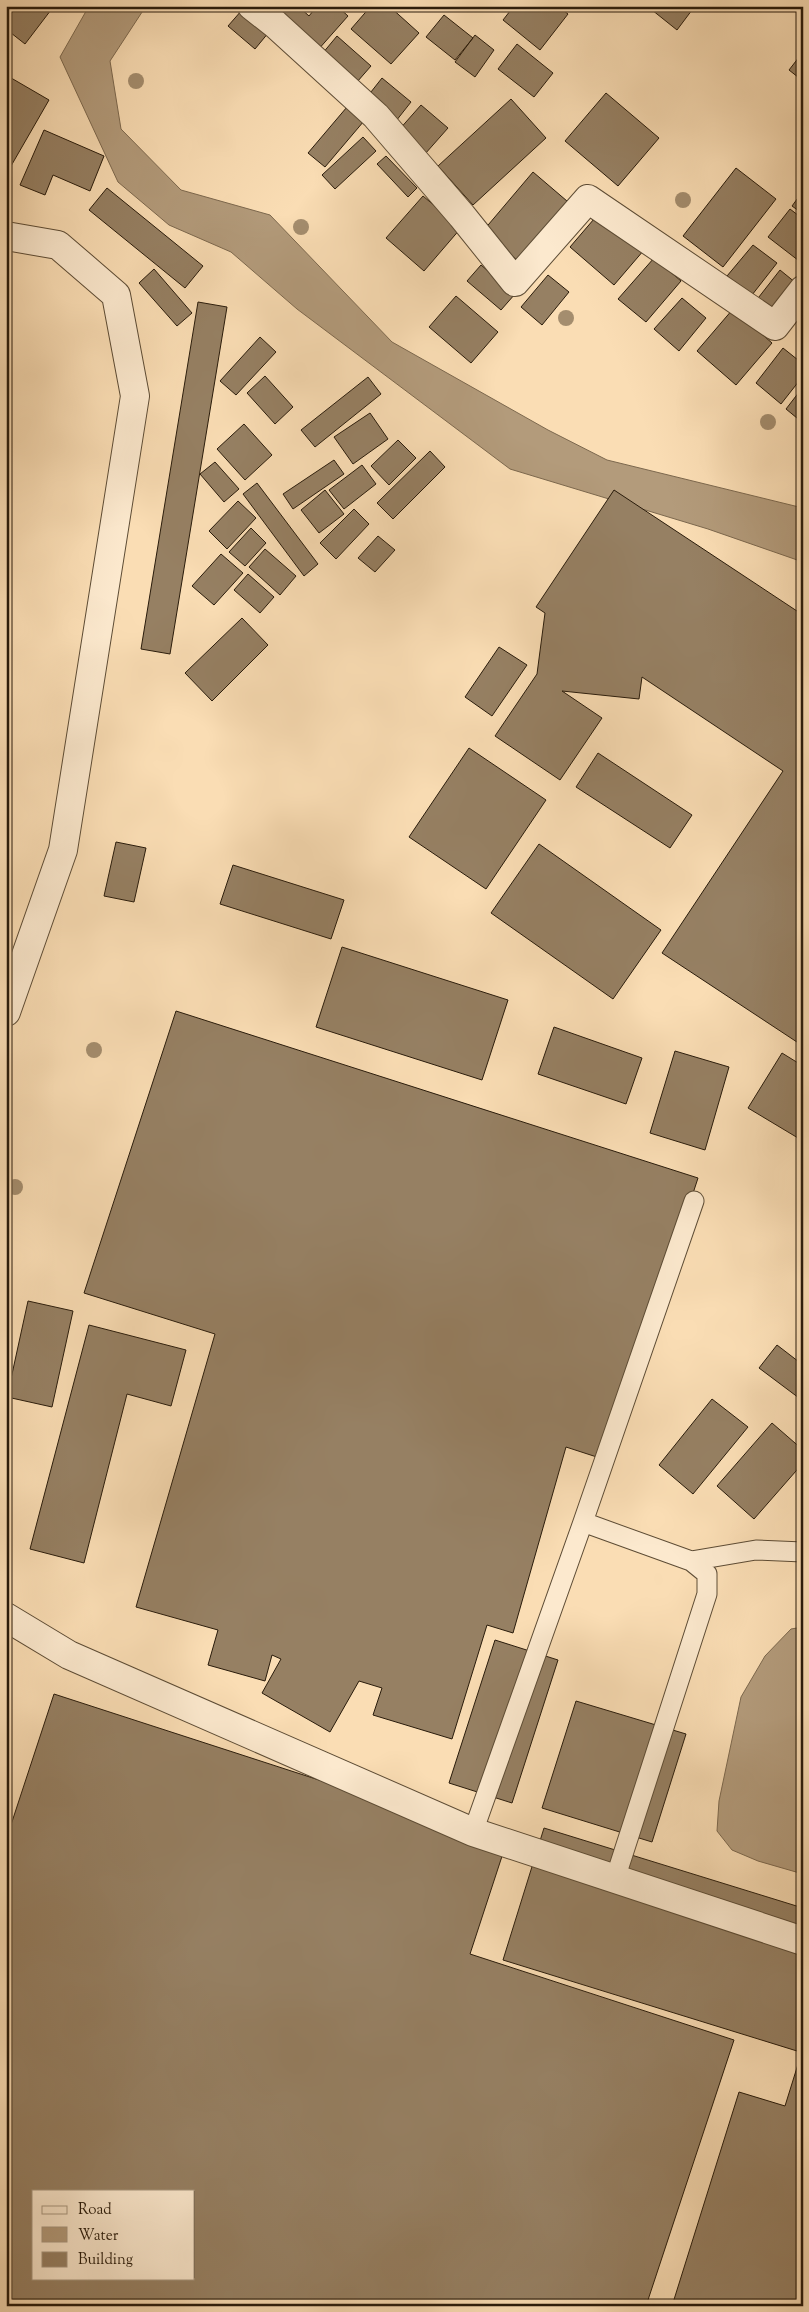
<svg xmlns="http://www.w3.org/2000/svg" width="809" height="2312" viewBox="0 0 809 2312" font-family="'Sorts Mill Goudy',serif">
<rect width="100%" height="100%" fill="#faddb4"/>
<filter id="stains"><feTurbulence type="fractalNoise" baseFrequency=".004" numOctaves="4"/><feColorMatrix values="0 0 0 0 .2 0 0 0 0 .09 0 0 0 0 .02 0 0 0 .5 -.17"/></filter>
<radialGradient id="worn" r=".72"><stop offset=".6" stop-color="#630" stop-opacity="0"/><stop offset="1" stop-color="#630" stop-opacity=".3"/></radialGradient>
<path fill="#b39b7b" stroke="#7c684e" d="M89,6H146L110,61L121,129L181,190L270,215L392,342L548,430L607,460L803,508V562L708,529L510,469L297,309L231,252L169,225L118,182L60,57Z
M803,1627V1874L758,1861L732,1850L717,1831L719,1801L741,1697L765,1656L791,1629Z"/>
<path fill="#968063" stroke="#291b0b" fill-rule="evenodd" d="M6,6H54L25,44L6,29Z
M266,6H298L309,16L317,6H337L348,16L317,51Z
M371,6H389L419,33L391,64L351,29Z
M514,6H558L568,14L540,50L503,20Z
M647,6H695L677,30Z
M242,10L269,32L255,49L228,26Z
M444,15L473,38L455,60L426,37Z
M475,35L494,50L475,77L455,62Z
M337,36L371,66L350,90L317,60Z
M517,44L553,73L534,97L498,69Z
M803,52V81L789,70Z
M6,75L49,100L11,166L6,164Z
M382,78L411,102L396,121L367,97Z
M606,93L659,138L618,186L565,141Z
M511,99L546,138L473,205L438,166Z
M421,105L448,128L425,154L398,131Z
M347,107L364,121L325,167L308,153Z
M44,130L104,156L90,191L53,175L45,195L20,185Z
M363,137L376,151L335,189L322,175Z
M386,156L417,188L408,197L377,164Z
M736,168L776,199L723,267L683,236Z
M533,172L574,207L524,266L483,231Z
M107,188L203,266L185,288L89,210Z
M803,191V214L792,206Z
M423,196L461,228L424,271L386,238Z
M790,209L803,219V264L768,237Z
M600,212L644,250L614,285L570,247Z
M753,245L777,263L752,295L727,276Z
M654,258L681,281L646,322L618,299Z
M481,265L515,294L501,310L467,281Z
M154,269L192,313L177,326L139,283Z
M780,270L796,283L771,315L755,302Z
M548,275L569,292L542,325L521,307Z
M456,296L498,332L471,363L429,327Z
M682,298L706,318L679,351L654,329Z
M198,302L227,307L170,654L141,649Z
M733,309L772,343L736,385L697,351Z
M260,337L276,352L236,395L220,381Z
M783,348L803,364V376L781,404L756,383Z
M265,376L293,407L275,424L247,393Z
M368,377L381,394L315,447L301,430Z
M803,387V423L786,409Z
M370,413L388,439L353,464L334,437Z
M244,424L272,455L245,480L217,449Z
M398,440L416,458L389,485L371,466Z
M430,451L445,467L393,519L377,503Z
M334,460L344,474L293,509L283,494Z
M215,462L239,489L224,502L200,474Z
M362,465L376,484L344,509L329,490Z
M257,483L318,564L304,576L243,494Z
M325,490L344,514L319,533L301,510Z
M614,490L803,615V1046L662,953L783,771L642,677L639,699L562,691L602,718L560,780L495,736L537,674L545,613L536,607Z
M238,501L256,518L227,549L209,531Z
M354,509L369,524L336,559L320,543Z
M251,528L266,543L245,566L229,552Z
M378,536L395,550L375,572L358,558Z
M265,549L296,576L280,595L249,567Z
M221,554L243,573L214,605L192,586Z
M248,574L274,597L260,613L234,590Z
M242,618L268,645L212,701L185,673Z
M499,647L527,665L492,716L465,697Z
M469,748L546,800L486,889L409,837Z
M598,753L692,815L670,848L576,787Z
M116,842L146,848L134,902L104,896Z
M539,844L661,930L613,999L491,913Z
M233,865L344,900L331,939L220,904Z
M342,947L508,1000L482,1080L316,1027Z
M176,1011L698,1178L606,1460L566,1447L513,1633L487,1625L452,1739L373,1715L382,1688L359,1681L330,1732L262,1693L281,1659L272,1655L265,1681L208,1665L218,1630L136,1607L215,1334L84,1293Z
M554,1027L642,1058L626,1104L538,1074Z
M675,1051L729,1067L705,1150L650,1133Z
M782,1053L803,1066V1141L748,1108Z
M28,1301L73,1311L52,1407L7,1397Z
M89,1325L186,1350L171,1406L127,1394L84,1563L30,1549Z
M777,1345L803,1365V1401L759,1368Z
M712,1399L748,1427L693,1494L659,1465Z
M772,1423L803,1450V1463L754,1519L717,1486Z
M495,1640L558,1660L512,1803L449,1783Z
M54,1694L507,1841L470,1954L734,2040L646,2306H6V1840ZM34,2191H194V2278H34Z
M576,1701L686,1734L652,1842L542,1808Z
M544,1828L803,1908V2036L797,2051L503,1960Z
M799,2061L803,2062V2306H672L739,2092L785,2106Z"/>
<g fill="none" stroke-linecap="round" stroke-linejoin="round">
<g stroke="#5d4c35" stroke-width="21">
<path id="lane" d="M583,1522L691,1561L707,1574V1594L615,1879
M691,1561L756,1550L803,1552
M473,1832L583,1522L694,1201"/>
</g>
<g stroke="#5d4c35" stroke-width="30">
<path id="street" d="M252,6L275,24L376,116L462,216L515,282L588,199L775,326L803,290
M6,236L58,245L116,295L135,396L63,850L6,1012
M6,1617L69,1655L473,1832L803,1941"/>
</g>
<use href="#lane" stroke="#fce9ce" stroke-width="19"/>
<use href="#street" stroke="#fce9ce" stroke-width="28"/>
</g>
<g fill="#a48d6e">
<circle cx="136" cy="81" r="8"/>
<circle cx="683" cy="200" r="8"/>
<circle cx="301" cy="227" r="8"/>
<circle cx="566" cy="318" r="8"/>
<circle cx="768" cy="422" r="8"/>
<circle cx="94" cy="1050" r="8"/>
<circle cx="15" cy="1187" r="8"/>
</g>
<rect width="809" height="2312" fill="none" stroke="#faddb4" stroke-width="25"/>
<rect x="8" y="8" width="794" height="2297" fill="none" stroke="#291b0b" stroke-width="2.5"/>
<rect x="12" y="12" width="784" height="2287" fill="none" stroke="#291b0b"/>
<rect x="32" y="2190" width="162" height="90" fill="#fce9ce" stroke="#a89780"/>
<rect x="42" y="2206" width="25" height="8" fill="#fce9ce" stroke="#a89780"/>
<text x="78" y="2214" font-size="15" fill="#291b0b">Road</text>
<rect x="42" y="2227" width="25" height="15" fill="#b39b7b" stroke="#a89780"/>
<text x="78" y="2240" font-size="15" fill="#291b0b">Water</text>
<rect x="42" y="2252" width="25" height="15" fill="#968063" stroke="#a89780"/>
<text x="78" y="2264" font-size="15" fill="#291b0b">Building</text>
<rect width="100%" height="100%" filter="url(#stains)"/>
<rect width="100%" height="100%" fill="url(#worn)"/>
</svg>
